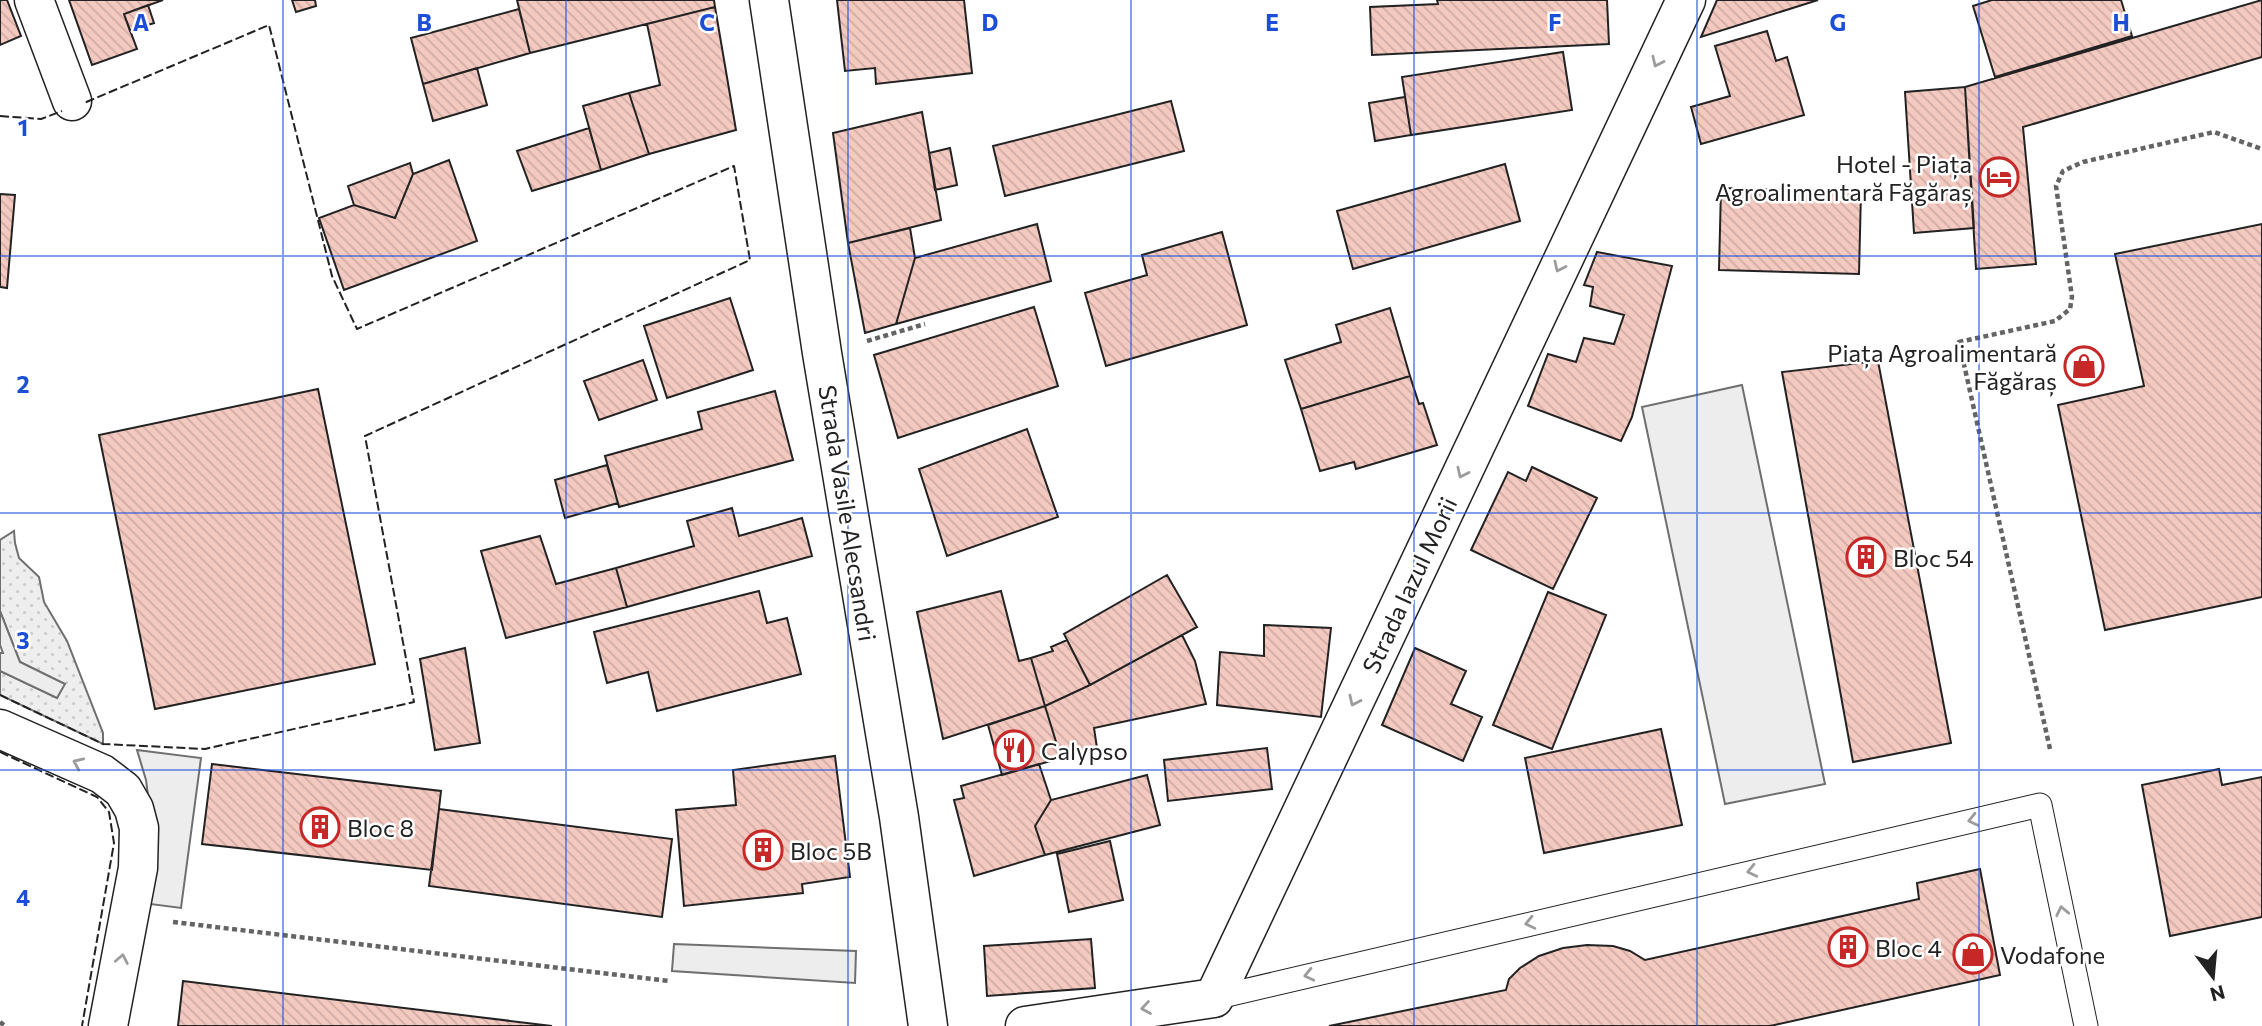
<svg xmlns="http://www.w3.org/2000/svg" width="2262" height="1026" viewBox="0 0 2262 1026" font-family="Commissioner,sans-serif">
<defs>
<pattern id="grass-dots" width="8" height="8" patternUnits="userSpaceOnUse" patternTransform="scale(1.75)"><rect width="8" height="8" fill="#eee"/><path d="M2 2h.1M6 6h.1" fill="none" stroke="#ccc" stroke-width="1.8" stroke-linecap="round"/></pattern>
<pattern id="building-back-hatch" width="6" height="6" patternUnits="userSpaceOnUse" patternTransform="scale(1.75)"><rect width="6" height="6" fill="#f3c9c0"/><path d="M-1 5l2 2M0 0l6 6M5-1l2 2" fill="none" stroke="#d0aca5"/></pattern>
</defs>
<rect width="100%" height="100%" fill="#fff"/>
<path fill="url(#grass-dots)" stroke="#6f6f6f" stroke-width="2" d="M14,531L15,543L19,558L39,577L44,602L67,641L103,733V744L0,695V671L57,698L64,684L20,662L0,611V540Z"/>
<path fill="#ededed" stroke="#6f6f6f" stroke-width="2" d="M1742,385L1825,784L1725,804L1642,407Z
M0,611L20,662L65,684L57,698L0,671V653H3L0,645Z
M137,750L201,758L181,908L142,903L149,803L146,780Z
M674,944L856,951L855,983L672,971Z"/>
<path fill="url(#building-back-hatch)" stroke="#222" stroke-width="2" d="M0,0H7L21,36L0,45Z
M69,0H163L124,14L137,49L92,65Z
M292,0H315L316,6L296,12Z
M517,0H714L715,7L530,53Z
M837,0H964L972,73L876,84L875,68L845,71Z
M1437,0H1607L1609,44L1372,55L1370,7L1438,4Z
M1717,0H1818L1701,37Z
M1992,0H2121L2132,36L1995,77L1973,6Z
M2262,0V57L2023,127L2036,264L1976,269L1965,87Z
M148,5L154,23L130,31L124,14Z
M715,7L736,130L649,154L629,93L660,85L647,24Z
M519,9L530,53L423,84L411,38Z
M1767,31L1776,61L1787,57L1804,115L1701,144L1691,107L1730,96L1715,46Z
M1563,52L1572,110L1411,135L1402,77Z
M477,68L487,105L433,121L423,84Z
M1965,87L1974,228L1914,233L1905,92Z
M629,93L649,154L601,170L583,106Z
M1405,97L1411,135L1375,141L1369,103Z
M1171,101L1184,151L1005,196L993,146Z
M922,112L941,220L848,243L833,133Z
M589,128L601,170L532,191L517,151Z
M950,148L957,185L935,190L929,153Z
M449,160L477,241L344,290L319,218L354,205L395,218L413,174Z
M410,163L413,174L395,218L354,205L348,186Z
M1505,164L1520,221L1353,269L1337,211Z
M1721,188L1861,192L1859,274L1719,270Z
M0,194L15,195L7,288L0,287Z
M1037,224L1051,281L896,324L915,258Z
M2262,224V597L2105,630L2058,405L2144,386L2115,254Z
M910,228L915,258L896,324L865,333L848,243Z
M1222,232L1247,325L1106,366L1085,293L1147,275L1142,255Z
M1597,252L1672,266L1632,417L1621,441L1528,406L1548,354L1576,362L1584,338L1614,344L1624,315L1590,306L1593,287L1584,285Z
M730,298L753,370L667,398L644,326Z
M1034,307L1058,386L898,438L874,355Z
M1390,308L1410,376L1301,409L1285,360L1341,342L1336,325Z
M643,360L657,400L599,420L584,381Z
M1878,361L1951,743L1853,762L1782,372Z
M1410,376L1419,404L1423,403L1437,445L1356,469L1354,462L1320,471L1301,409Z
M318,389L375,664L155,709L99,435Z
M775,391L793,460L619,507L605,456L702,429L698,412Z
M1027,429L1058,517L947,556L919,469Z
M607,465L618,503L565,518L555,480Z
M1532,467L1597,498L1553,589L1471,550L1508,472L1526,481Z
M732,508L739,536L802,518L812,556L627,607L616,568L694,546L687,521Z
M540,536L556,584L616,568L627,607L506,638L481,551Z
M1167,575L1197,627L1090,685L1064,634Z
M759,591L767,623L787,618L801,674L657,711L648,672L607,683L594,632Z
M1001,591L1019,661L1031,658L1045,706L943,739L917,612Z
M1548,592L1606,615L1552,749L1493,725Z
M1264,625L1331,628L1321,717L1217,705L1220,652L1264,656Z
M1182,635L1195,661L1206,704L1094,728L1097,748L1061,758L1045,706L1090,685Z
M1067,640L1090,685L1045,706L1031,658L1053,651L1051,647Z
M465,648L480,743L435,750L420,659Z
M1415,648L1466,671L1451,704L1482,717L1463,761L1382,725Z
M1045,706L1061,758L1002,775L988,725Z
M1661,729L1682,825L1544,853L1525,758Z
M1267,748L1272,789L1168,801L1164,760Z
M835,756L850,877L802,884L803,893L684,906L676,810L736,805L733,770Z
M212,764L441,791L432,870L202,844Z
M1039,764L1051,800L1035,826L1045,855L974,876L954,800L964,798L961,786Z
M2219,769L2222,785L2262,777V917L2170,936L2142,785Z
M1147,775L1160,825L1045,855L1035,826L1051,800Z
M439,809L672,839L662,917L429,886Z
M1110,841L1123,900L1069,912L1057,854Z
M1980,869L2000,975L1770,1026H1329L1506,990L1509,979L1520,968L1539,956L1563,948L1587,945L1613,946L1630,951L1645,960L1919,899L1917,883Z
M1091,939L1095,988L987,996L984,946Z
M183,981L552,1026H178Z"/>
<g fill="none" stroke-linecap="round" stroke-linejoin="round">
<g stroke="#222" stroke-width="25">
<path id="lane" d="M1214,998L2040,805L2086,1026"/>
</g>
<g stroke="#222" stroke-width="41">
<path id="street" d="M34,0L72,101
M0,729L102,774L123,790L134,809L139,828L138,868L108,1026
M1025,1026L1214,998L1686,0"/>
</g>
<g stroke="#222" stroke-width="41">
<path id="secondary" d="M769,0L822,353L899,817L928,1026"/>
</g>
<path stroke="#646464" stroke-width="4.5" stroke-dasharray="5 3.5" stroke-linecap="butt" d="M867,341L925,324
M2050,749L1959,342L2055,321L2070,309L2072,297L2056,186L2063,171L2083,162L2214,132L2262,149
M173,922L669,981
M0,1022L5,1026"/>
<use href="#lane" stroke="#fff" stroke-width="23"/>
<use href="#street" stroke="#fff" stroke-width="38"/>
<use href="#secondary" stroke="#fff" stroke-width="38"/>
<path stroke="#222" stroke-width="2" stroke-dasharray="9 3.5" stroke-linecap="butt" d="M0,116L41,119L62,111
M0,695L103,744L205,749L414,702L365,436L750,260L734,166L357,329L332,276L269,25L84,103
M0,752L97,797L109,812L114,843L82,1026"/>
</g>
<defs><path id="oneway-chevron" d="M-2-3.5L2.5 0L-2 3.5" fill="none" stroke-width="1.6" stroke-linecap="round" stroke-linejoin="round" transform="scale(1.75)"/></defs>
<g stroke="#9c9c9c">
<use href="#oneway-chevron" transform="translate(1657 62) rotate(115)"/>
<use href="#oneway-chevron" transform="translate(1559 267) rotate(115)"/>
<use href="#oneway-chevron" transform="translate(1462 473) rotate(115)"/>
<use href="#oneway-chevron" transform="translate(1354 701) rotate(115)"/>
<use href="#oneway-chevron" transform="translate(78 763) rotate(-156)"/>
<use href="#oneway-chevron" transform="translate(1973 820) rotate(167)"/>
<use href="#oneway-chevron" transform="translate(1752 871) rotate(167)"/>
<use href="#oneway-chevron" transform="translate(2062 911) rotate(-102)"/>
<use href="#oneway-chevron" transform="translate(1530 923) rotate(167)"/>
<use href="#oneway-chevron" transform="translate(122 959) rotate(-79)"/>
<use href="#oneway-chevron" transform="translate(1309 975) rotate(167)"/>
<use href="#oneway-chevron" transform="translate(1146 1008) rotate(171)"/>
</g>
<path fill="none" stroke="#1d4ed8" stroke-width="2" stroke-opacity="0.55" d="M283,0V1026M566,0V1026M848,0V1026M1131,0V1026M1414,0V1026M1697,0V1026M1979,0V1026M0,256H2262M0,513H2262M0,770H2262"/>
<defs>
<g id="hotel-ring" transform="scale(2.0125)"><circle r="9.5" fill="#fff" stroke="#c62828" stroke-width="1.5"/><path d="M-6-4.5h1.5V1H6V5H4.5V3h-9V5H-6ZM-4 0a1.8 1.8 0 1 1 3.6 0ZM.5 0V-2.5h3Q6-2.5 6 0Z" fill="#c62828"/></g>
<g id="shop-ring" transform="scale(2.0125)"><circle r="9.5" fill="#fff" stroke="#c62828" stroke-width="1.5"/><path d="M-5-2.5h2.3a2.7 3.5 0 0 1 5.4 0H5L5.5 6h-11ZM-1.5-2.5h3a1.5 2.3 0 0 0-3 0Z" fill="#c62828"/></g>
<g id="building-ring" transform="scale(2.0125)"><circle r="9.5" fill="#fff" stroke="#c62828" stroke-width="1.5"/><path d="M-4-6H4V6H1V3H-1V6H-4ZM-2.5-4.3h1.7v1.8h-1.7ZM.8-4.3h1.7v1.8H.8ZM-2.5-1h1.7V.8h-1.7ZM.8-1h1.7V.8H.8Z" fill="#c62828"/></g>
<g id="restaurant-ring" transform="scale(2.0125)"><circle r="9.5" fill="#fff" stroke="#c62828" stroke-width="1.5"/><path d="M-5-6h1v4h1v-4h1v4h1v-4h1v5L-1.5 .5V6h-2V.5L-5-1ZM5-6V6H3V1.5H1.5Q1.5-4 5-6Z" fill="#c62828"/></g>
</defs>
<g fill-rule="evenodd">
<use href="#hotel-ring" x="1999" y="177"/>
<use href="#shop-ring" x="2084" y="366"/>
<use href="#building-ring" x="1866" y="557"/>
<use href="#restaurant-ring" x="1014" y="750"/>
<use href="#building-ring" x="320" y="827"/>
<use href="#building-ring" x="763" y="850"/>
<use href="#building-ring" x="1848" y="947"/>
<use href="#shop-ring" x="1973" y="954"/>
</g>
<g text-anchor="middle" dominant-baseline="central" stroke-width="5" stroke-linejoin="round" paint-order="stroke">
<g font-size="24" fill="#222" stroke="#fff" text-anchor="start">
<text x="1972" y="163" text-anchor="end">Hotel - Piața<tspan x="1972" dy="28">Agroalimentară Făgăraș</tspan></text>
<text x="2057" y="352" text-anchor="end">Piața Agroalimentară<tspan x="2057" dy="28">Făgăraș</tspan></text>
<text x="1893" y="557">Bloc 54</text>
<text x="1041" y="750">Calypso</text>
<text x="347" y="827">Bloc 8</text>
<text x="790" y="850">Bloc 5B</text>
<text x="1875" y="947">Bloc 4</text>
<text x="2000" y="954">Vodafone</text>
</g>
<g font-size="24" fill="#222" stroke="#fff">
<text transform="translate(848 513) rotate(81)">Strada Vasile Alecsandri</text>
<text transform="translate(1409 585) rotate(-65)">Strada Iazul Morii</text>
</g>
</g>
<g font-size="23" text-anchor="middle" font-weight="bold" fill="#1d4ed8" stroke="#fff" stroke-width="5" stroke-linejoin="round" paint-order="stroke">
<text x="141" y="31">A</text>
<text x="424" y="31">B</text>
<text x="707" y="31">C</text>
<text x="990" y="31">D</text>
<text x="1272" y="31">E</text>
<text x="1555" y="31">F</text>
<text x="1838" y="31">G</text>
<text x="2121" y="31">H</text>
<text x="23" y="136">1</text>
<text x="23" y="393">2</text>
<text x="23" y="649">3</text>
<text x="23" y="906">4</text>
</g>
<g transform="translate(2213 977) rotate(164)" stroke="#ffffff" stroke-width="5" paint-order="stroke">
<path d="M0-5L12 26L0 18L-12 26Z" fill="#222222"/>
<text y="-10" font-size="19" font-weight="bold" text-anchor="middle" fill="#222222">N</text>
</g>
</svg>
